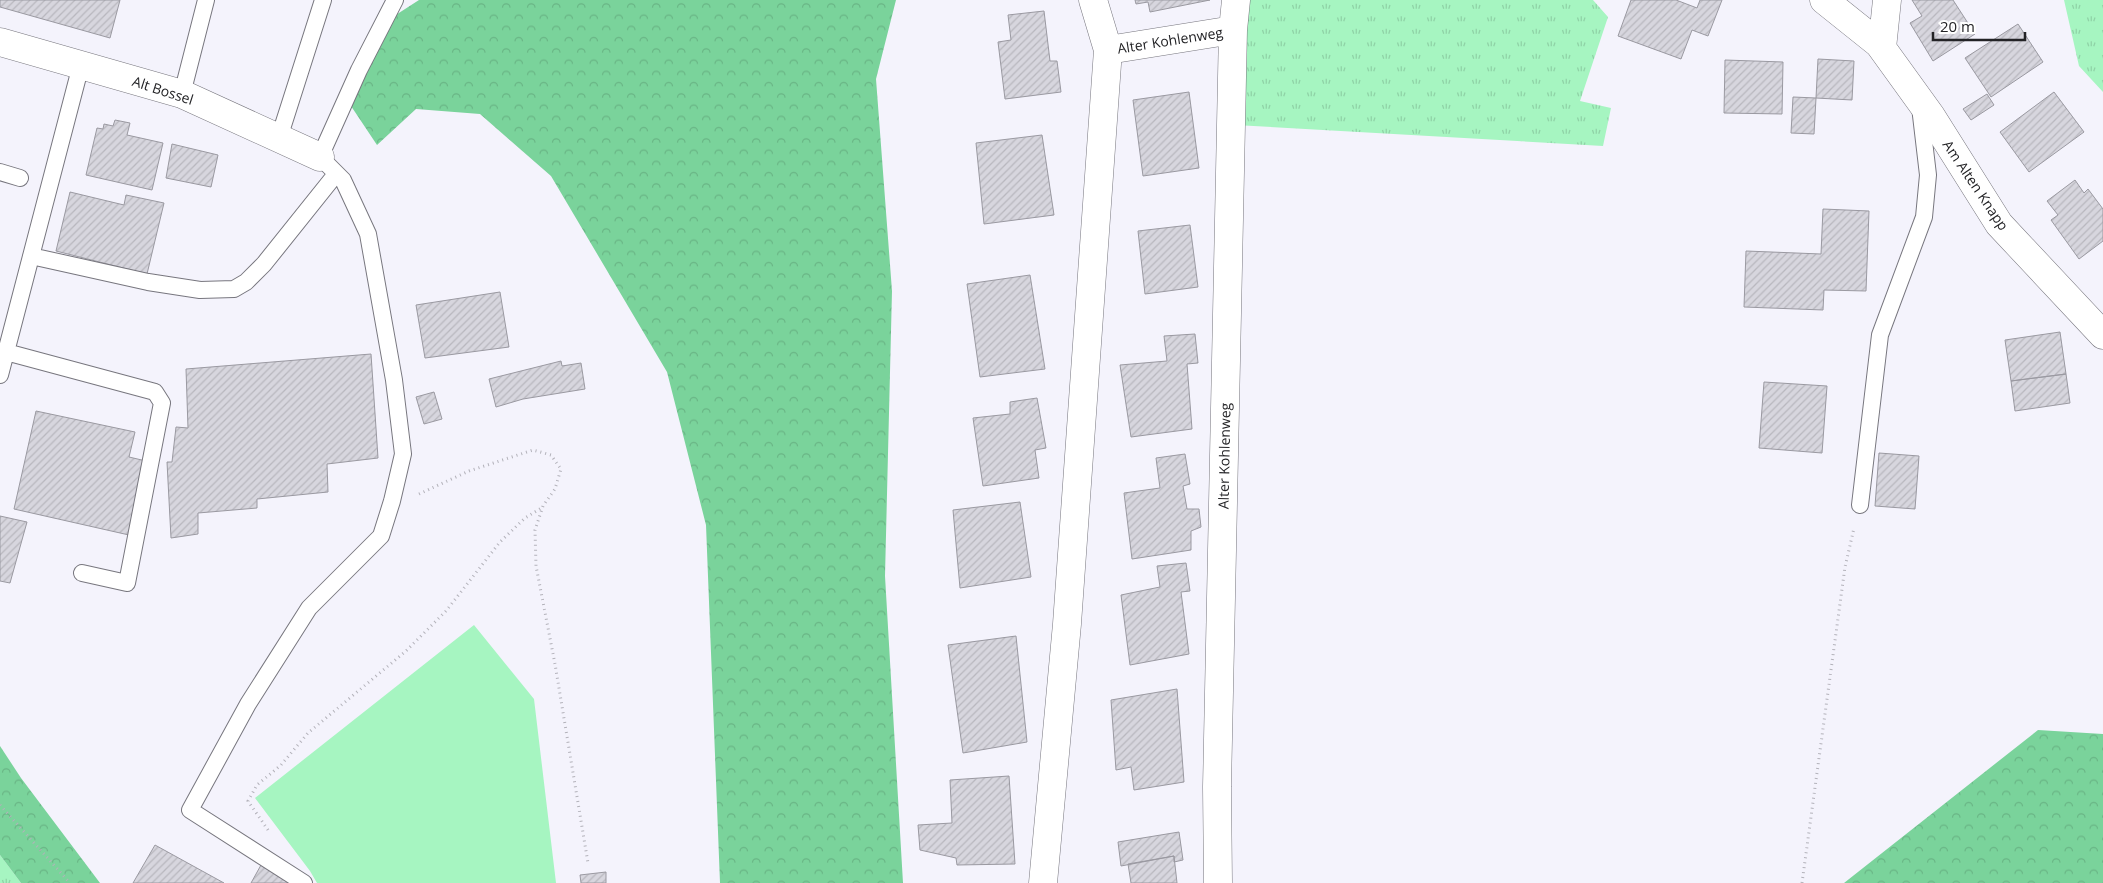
<svg xmlns="http://www.w3.org/2000/svg" width="2103" height="883" viewBox="0 0 2103 883" font-family="'Open Sans',sans-serif">
<defs>
<pattern id="grass-tufts" width="24" height="20" patternUnits="userSpaceOnUse" patternTransform="scale(1.25)"><rect width="24" height="20" fill="#a6f5c1"/><path d="M3 7l-1-3M5 7V3M7 7l1-3M15 17l-1-3M17 17v-4M19 17l1-3" fill="none" stroke="#8fd2a6"/></pattern>
<pattern id="forest-crowns" width="20" height="18" patternUnits="userSpaceOnUse" patternTransform="scale(1.25)"><rect width="20" height="18" fill="#7ad39b"/><path d="M2 6a3 3 0 1 1 6 0M12 15a3 3 0 1 1 6 0" fill="none" stroke="#69b585"/></pattern>
<pattern id="building-hatch" width="6" height="6" patternUnits="userSpaceOnUse" patternTransform="scale(1.25)"><rect width="6" height="6" fill="#d7d6de"/><path d="M-1 1l2-2M0 6l6-6M5 7l2-2" fill="none" stroke="#b8b7be"/></pattern>
</defs>
<rect width="100%" height="100%" fill="#f4f3fc"/>
<path fill="url(#grass-tufts)" d="M1243,0H1593L1608,17L1580,101L1611,108L1603,146L1235,125Z
M2064,0H2103V92L2079,66Z
M0,855L21,883H0Z"/>
<path fill="url(#forest-crowns)" d="M419,0H896L876,79L892,291L885,576L903,883H720L706,525L667,372L551,176L480,114L416,109L377,145L351,106L388,20Z
M2038,730L2103,734V883H1844Z
M0,746L21,778L100,883H21L0,855Z"/>
<path fill="#a6f5c1" d="M474,625L534,699L556,883H317L310,871L255,798Z"/>
<path fill="url(#building-hatch)" stroke="#9a99a1" d="M0,0H120L110,38L0,7Z
M1135,0H1210L1150,12L1148,2L1136,4Z
M1631,0H1676L1697,8L1700,0H1722L1708,36L1692,30L1681,59L1618,36Z
M1912,0H1953L1975,34L1933,61L1910,23L1922,16Z
M1044,11L1050,61H1057L1061,92L1005,99L998,42L1011,40L1008,15Z
M2018,24L2043,62L1991,97L1965,58Z
M1818,59L1854,61L1852,100L1816,98Z
M1725,60L1783,62L1782,114L1724,113Z
M1189,92L1199,168L1143,176L1133,100Z
M2054,92L2084,132L2029,172L2000,132Z
M1987,94L1994,105L1971,120L1963,109Z
M1793,97L1816,98L1814,134L1791,133Z
M115,120L130,123L127,135L163,143L152,190L86,175L97,128L103,129L104,124L113,126Z
M1042,135L1054,215L984,224L976,143Z
M172,144L218,155L211,187L166,178Z
M2075,180L2084,193L2088,189L2103,209V241L2079,259L2051,220L2058,215L2047,201Z
M70,192L124,205L126,195L164,203L147,274L56,251Z
M1823,209L1869,211L1866,291L1824,290L1823,310L1744,307L1746,251L1821,254Z
M1190,225L1198,287L1145,294L1138,231Z
M1030,275L1045,369L980,377L967,284Z
M500,292L509,347L425,358L416,305Z
M2060,332L2066,374L2011,381L2005,340Z
M1195,334L1198,363L1187,364L1192,429L1131,437L1120,365L1167,361L1164,336Z
M371,354L378,458L327,464L328,492L257,499V508L198,513V534L171,538L167,462H172L176,427L188,428L186,369Z
M561,361L562,366L581,363L585,389L523,399L496,407L489,379Z
M2066,374L2070,403L2015,411L2011,381Z
M1764,382L1827,386L1822,453L1759,448Z
M434,392L442,419L424,424L416,397Z
M1037,398L1046,448L1035,450L1039,478L983,486L973,418L1010,414V402Z
M36,411L135,432L129,457L146,461L129,535L14,509Z
M1879,453L1919,456L1915,509L1875,506Z
M1185,454L1190,484L1183,486L1187,509H1199L1201,527L1191,531V550L1132,559L1124,493L1160,488L1156,458Z
M1020,502L1031,577L960,588L953,510Z
M0,516L27,522L10,583L0,581Z
M1186,563L1190,591L1181,592L1189,654L1130,665L1121,595L1160,587L1157,566Z
M1016,636L1027,742L963,753L948,645Z
M1177,689L1184,782L1134,790L1131,767L1116,770L1111,700Z
M1009,776L1015,864L957,865L956,858L920,850L918,825L952,823L950,780Z
M1179,832L1183,860L1174,862V856L1121,866L1118,842Z
M155,845L224,883H133Z
M1174,856L1177,883H1131L1128,864Z
M261,865L292,883H251Z
M606,872V883H581L580,875Z"/>
<g fill="none" stroke-linecap="round" stroke-linejoin="round">
<g stroke="#77767e" stroke-width="18">
<path id="lane" d="M81,65L6,352L155,392L162,403L127,583L82,573
M182,94L206,0
M279,138L323,0
M0,172L20,178
M31,256L148,282L200,290L234,289L246,282L264,264L336,174
M0,375L6,352
M1860,505L1880,335L1924,217L1928,175L1920,107
M304,883L190,810L248,704L309,608L381,536L392,501L403,454L394,380L368,234L343,180L320,157L359,70L395,0"/>
</g>
<g stroke="#77767e" stroke-width="29">
<path id="street" d="M1824,0L1879,44L1931,116L1999,224L2103,335
M0,42L182,94L320,157
M1882,48L1887,0
M1108,50L1233,30
M1043,883L1067,624L1108,50L1093,0
M1218,883L1217,787L1233,30L1236,0"/>
</g>
<path stroke="#b3b2ba" stroke-width="3" stroke-dasharray="1 4" stroke-linecap="butt" d="M419,494L469,471L533,450L551,455L561,469L555,489L543,506L535,530L536,566L555,664L588,863
M0,805L70,883
M268,830L248,801L257,785L281,765L308,733L406,651L446,611L500,542L525,518L543,507
M1802,883L1845,567L1854,528"/>
<use href="#lane" stroke="#fff" stroke-width="16"/>
<use href="#street" stroke="#fff" stroke-width="28"/>
</g>
<g text-anchor="middle" dominant-baseline="central" stroke-width="4.5" stroke-linejoin="round" paint-order="stroke">
<g font-size="14" fill="#232326" stroke="#fff">
<text transform="translate(1170 40) rotate(-9)">Alter Kohlenweg</text>
<text transform="translate(163 90) rotate(18)">Alt Bossel</text>
<text transform="translate(1976 185) rotate(56)">Am Alten Knapp</text>
<text transform="translate(1224 456) rotate(-89)">Alter Kohlenweg</text>
</g>
</g>
<path d="M1933 32v8h92v-8" fill="none" stroke="#232326" stroke-width="2.5"/>
<text x="1940" y="32" font-size="15" fill="#232326" stroke="#ffffff" stroke-width="4" paint-order="stroke">20 m</text>
</svg>
